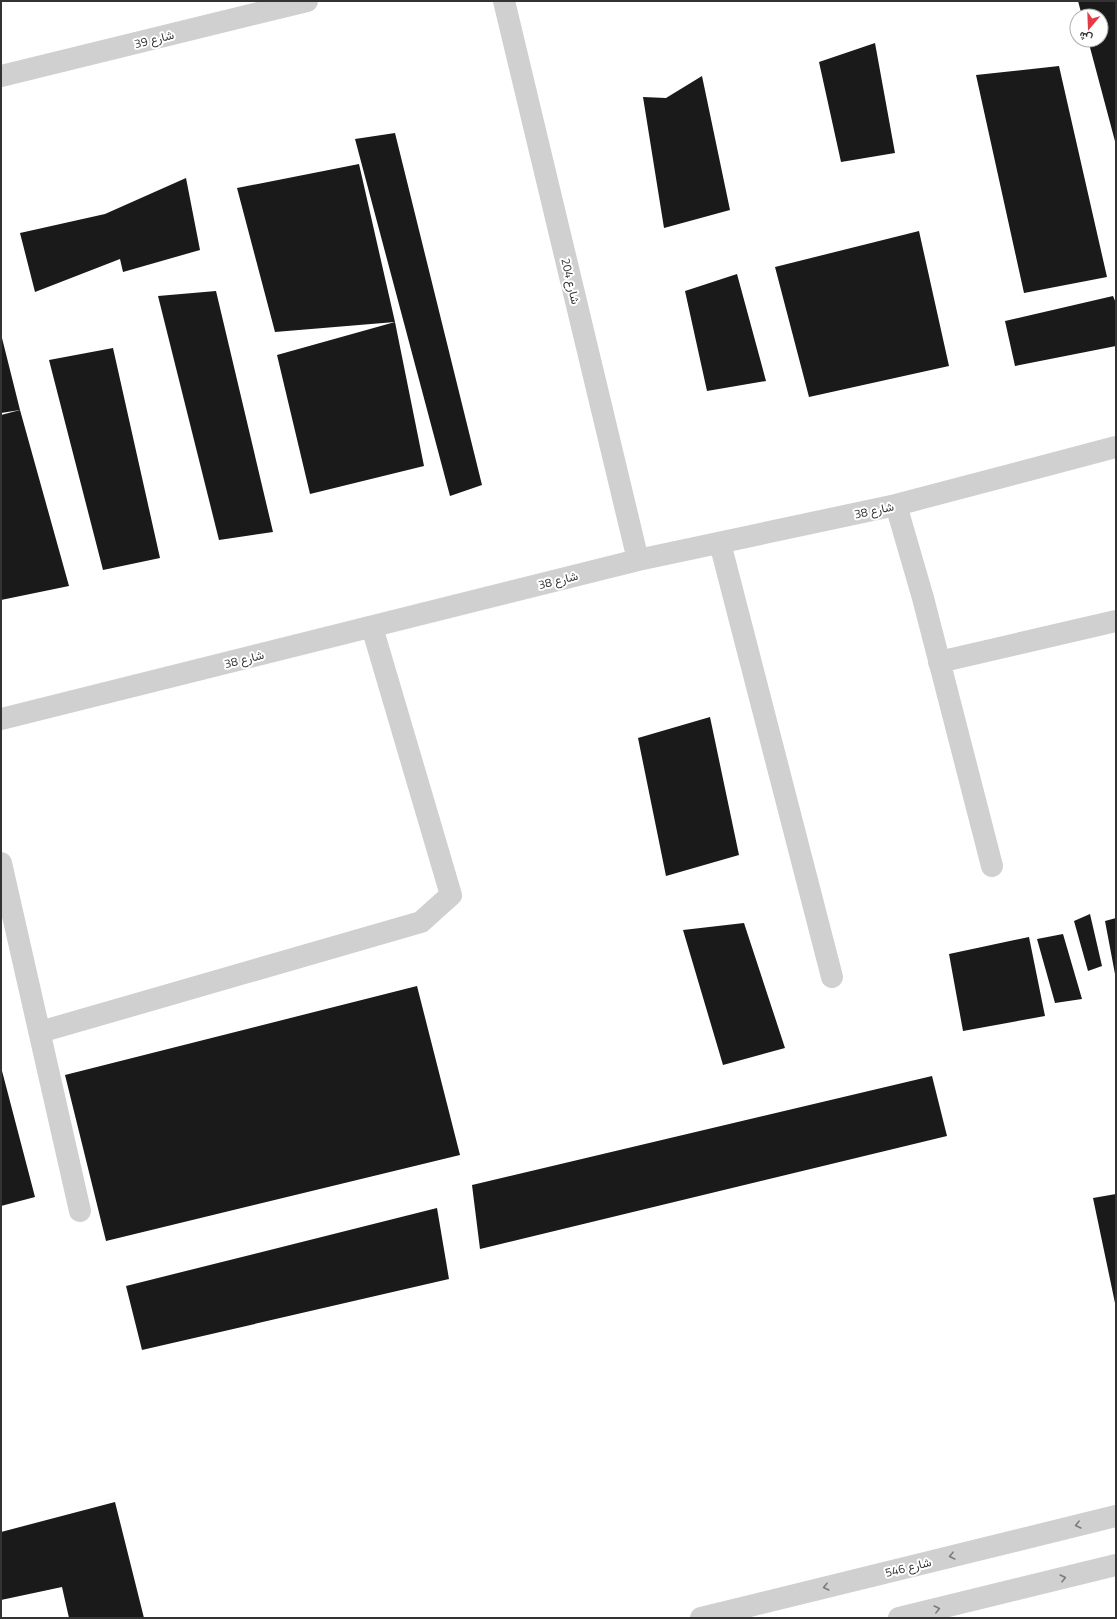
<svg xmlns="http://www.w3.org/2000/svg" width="1117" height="1619" viewBox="0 0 1117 1619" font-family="'Titillium Web',Vazirmatn,sans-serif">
<rect width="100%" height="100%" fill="#fff"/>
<path fill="#1a1a1a" d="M1078,1H1116V145L1088,40H1101V16H1082Z
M875,43L895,153L841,162L819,62Z
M1059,66L1107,277L1024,293L976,75Z
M702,76L730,210L664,228L643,97L666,98Z
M395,133L482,485L450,496L355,139Z
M359,164L395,322L275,332L237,188Z
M186,178L200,250L123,272L120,259L35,292L20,233L105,214Z
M919,231L949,366L809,397L775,267Z
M737,274L766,381L707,391L685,291Z
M216,291L273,532L219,540L158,296Z
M1113,296L1116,303V346L1015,366L1005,321Z
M395,322L424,466L310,494L277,355Z
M1,334L20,410L69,586L1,600V415L20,410L1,413Z
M113,348L160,558L103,570L49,360Z
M710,717L739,855L666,876L638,738Z
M1090,914L1102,966L1088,971L1074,921Z
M1116,918V974H1115L1105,921Z
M744,923L785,1048L723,1065L683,930Z
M1063,934L1082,999L1055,1003L1037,939Z
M1029,937L1045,1016L963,1031L949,954Z
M417,986L460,1155L106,1241L65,1075Z
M1,1067L35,1197L1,1206Z
M932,1076L947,1136L480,1249L472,1185Z
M1116,1194V1303H1115L1093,1198Z
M437,1208L449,1279L142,1350L126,1286Z
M115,1502L144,1618H69L62,1587L1,1600V1532Z"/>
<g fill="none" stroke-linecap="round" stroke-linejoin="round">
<path stroke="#d0d0d0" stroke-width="22" d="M504,1L638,560
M1,76L307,1
M896,505L923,598L992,866
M720,543L832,977
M939,662L1116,621
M1,719L638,560L896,505L1116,447
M1,863L80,1211
M40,1032L421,922L451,895L372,627
M701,1618L1116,1516
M899,1618L1116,1565"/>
</g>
<defs><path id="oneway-chevron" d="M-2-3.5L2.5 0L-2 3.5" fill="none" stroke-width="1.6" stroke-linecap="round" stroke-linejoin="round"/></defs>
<g stroke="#7a7a7a">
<use href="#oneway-chevron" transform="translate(1078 1525) rotate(166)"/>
<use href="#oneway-chevron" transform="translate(952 1556) rotate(166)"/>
<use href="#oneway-chevron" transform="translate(1063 1578) rotate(-14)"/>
<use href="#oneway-chevron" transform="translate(826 1587) rotate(166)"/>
<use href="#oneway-chevron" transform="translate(937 1609) rotate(-14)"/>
</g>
<g text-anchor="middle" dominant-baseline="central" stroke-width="4" stroke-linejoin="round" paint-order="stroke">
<g font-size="12" fill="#333" stroke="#fff">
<text transform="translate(154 39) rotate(-14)">شارع 39</text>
<text transform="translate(571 281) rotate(77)">شارع 204</text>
<text transform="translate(874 510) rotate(-12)">شارع 38</text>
<text transform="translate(558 580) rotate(-14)">شارع 38</text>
<text transform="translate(244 659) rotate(-14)">شارع 38</text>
<text transform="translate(908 1567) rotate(-14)">شارع 546</text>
</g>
</g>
<rect width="1117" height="1619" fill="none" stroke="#333333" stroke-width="4"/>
<g transform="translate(1089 28) rotate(199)"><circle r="19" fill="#ffffff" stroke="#adadad"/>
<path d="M0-3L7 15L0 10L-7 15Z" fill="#e63946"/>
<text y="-6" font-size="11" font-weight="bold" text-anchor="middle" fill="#333333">ش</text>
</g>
</svg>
